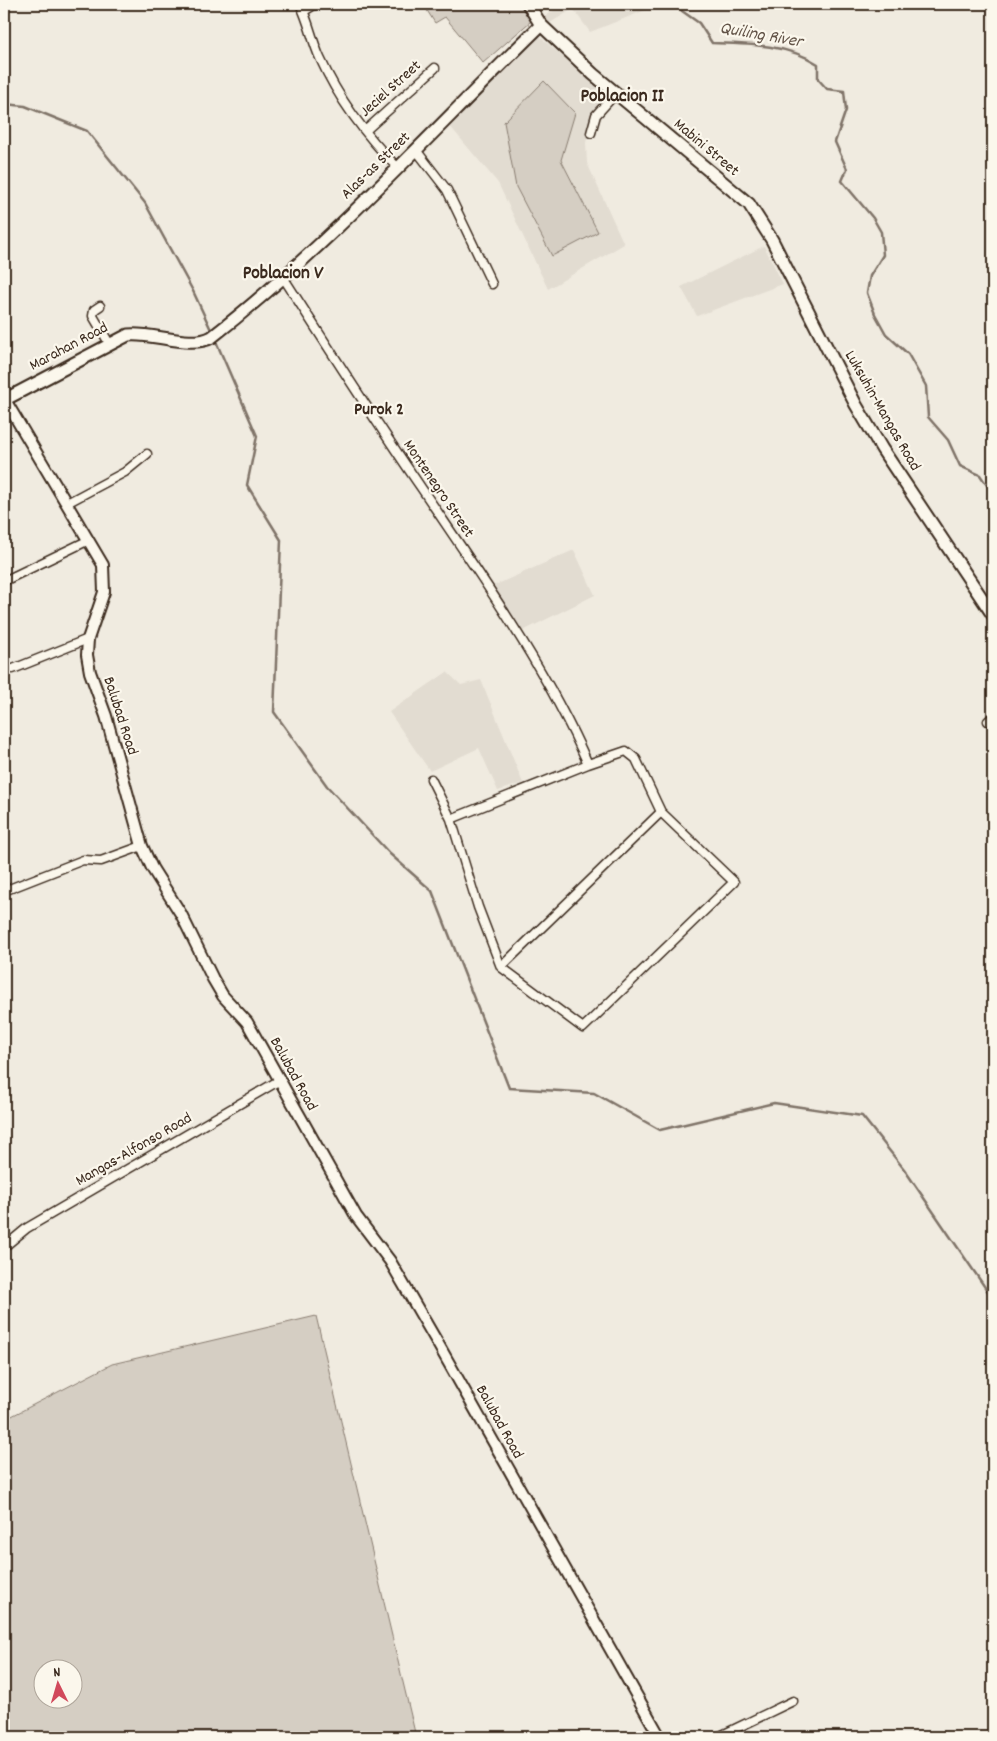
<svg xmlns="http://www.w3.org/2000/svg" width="997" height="1741" viewBox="0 0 997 1741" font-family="Dekko,sans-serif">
<rect width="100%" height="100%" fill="#f0ebe0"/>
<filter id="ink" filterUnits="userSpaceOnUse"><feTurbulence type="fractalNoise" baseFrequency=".02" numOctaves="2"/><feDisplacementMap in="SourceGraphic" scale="10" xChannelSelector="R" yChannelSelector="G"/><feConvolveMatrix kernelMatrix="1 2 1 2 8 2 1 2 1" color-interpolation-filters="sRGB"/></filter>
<g filter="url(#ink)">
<path fill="#e2dcd1" d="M564,4H649L651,8L590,32L573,9L545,26L541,19Z
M539,36L598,87L592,96L600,106L590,123L586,143L587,163L624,244L548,289L498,183L449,125Z
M764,246L783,284L697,316L681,287Z
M574,550L595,595L521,632L491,587Z
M447,672L461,685L481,680L523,783L498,791L479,748L430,771L389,712Z"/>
<path fill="#d5cec3" stroke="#887c70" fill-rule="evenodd" d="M423,4H520L531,21L483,63L445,17L435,23Z
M544,81L575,113L561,160L598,232L552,256L516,187L504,122Z
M316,1316L416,1737H4V1420L112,1364ZM42,1668H72V1698H42Z"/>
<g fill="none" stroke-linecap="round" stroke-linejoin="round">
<path stroke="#7f7367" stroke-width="2.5" d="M679,4L682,11L699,23L712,43C748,44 787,44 818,64V79L827,89L844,91L846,110L835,142L847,169L842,181L873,218L881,232L883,255L870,276L867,293L875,314L886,334L908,354L926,386L928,417L948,440L960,466L980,475L993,494
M4,104L25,106L87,131L145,203L193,291L212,332
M215,339L257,436L247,485L281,540L274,712L327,786L390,854L432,891L509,1088L594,1093L660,1130L774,1103L862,1116L904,1169L993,1299"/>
<g stroke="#3b2a1e" stroke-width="11">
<path id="minor" d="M300,4C309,21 312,41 320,58C339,100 366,136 398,168
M304,11L316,4
M365,131L435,68
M591,133L596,115L616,93
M416,150L447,190L492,284
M283,277C329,349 374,419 422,489C482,578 545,666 588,764
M100,306L94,310L93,316L109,343
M67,503L125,472L147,454
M4,581L89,540
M13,669L88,639
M988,721L993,717
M431,779L451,819L478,907L501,967L583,1028L734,882L661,812L636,759L626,751L588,764L451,819
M9,889L83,860L101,861L142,846
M501,967L661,812
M4,1247L27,1228L280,1080
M718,1737L793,1701"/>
</g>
<g stroke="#3b2a1e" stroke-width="14">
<path id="tertiary" d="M5,400L103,565L104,592L88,639L87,655L90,672L106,716L142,846L152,868L181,914L213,979L223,996L247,1022L356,1216L390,1261L437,1342L660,1737"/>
</g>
<g stroke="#3b2a1e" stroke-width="15">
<path id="secondary" d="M528,4L541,25L593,74L749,204L772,240L856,405L882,449L993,615
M4,400L128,335C152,332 191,349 212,337C331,244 433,130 541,25"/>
</g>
<use href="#minor" stroke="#fbf7ec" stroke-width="8"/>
<use href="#tertiary" stroke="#fbf7ec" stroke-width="10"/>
<use href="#secondary" stroke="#fbf7ec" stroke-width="11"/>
</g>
</g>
<g text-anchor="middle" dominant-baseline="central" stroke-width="4.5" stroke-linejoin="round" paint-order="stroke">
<g font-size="16" fill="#3b2a1e" stroke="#fbf7ec">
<text transform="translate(391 89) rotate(-42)">Jeciel Street</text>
<text transform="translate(706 148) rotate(40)">Mabini Street</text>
<text transform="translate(376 166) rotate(-44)">Alas-as Street</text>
<text transform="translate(69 347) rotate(-28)">Marahan Road</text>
<text transform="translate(882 411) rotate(60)">Luksuhin-Mangas Road</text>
<text transform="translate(438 489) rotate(56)">Montenegro Street</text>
<text transform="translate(120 716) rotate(72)">Balubad Road</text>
<text transform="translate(293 1074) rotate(61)">Balubad Road</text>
<text transform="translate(134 1150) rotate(-30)">Mangas-Alfonso Road</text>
<text transform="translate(499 1422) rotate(61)">Balubad Road</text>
</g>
<g font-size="18" font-style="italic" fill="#635448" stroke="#fbf7ec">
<text transform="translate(761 36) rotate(10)">Quiling River</text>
</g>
<g font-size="18" font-weight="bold" fill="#3b2a1e" stroke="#fbf7ec">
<text x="379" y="410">Purok 2</text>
</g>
<g font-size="19" font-weight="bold" fill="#3b2a1e" stroke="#fbf7ec">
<text x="622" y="97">Poblacion II</text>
<text x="283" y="274">Poblacion V</text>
</g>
</g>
<rect width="997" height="1741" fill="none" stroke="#fbf7ec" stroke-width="20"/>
<rect x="10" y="10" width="977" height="1721" fill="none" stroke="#3b2a1e" stroke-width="2" filter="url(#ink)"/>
<g transform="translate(58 1684) rotate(355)"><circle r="24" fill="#fbf7ec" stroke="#aea59a"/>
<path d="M0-4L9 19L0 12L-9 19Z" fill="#d1495b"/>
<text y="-8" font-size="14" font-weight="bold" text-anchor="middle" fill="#3b2a1e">N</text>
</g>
</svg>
